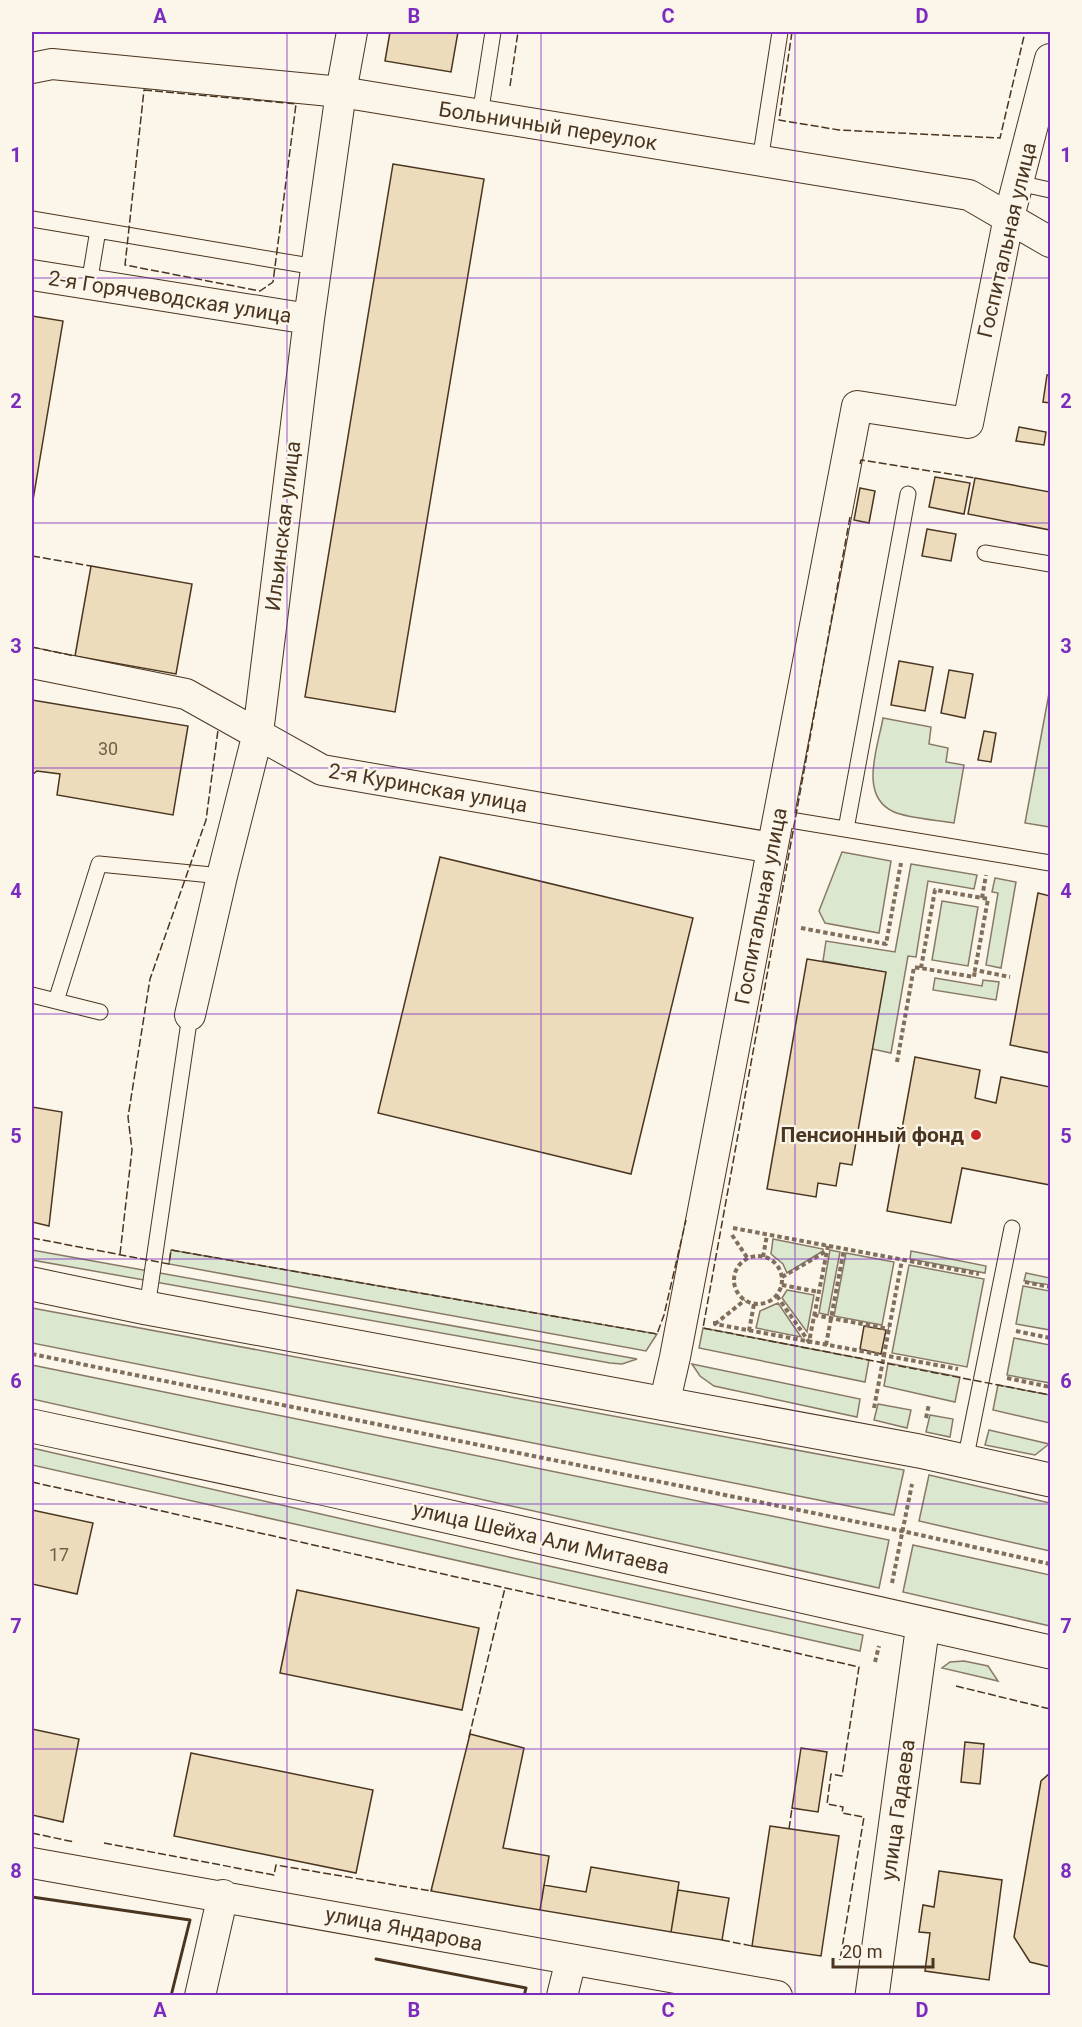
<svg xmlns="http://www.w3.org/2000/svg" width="1082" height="2027" viewBox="0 0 1082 2027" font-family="Roboto,sans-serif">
<rect width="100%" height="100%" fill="#fbf6e9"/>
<path fill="#dce7d0" stroke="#887966" stroke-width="1.5" d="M1050,688V827L1025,823Z
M883,718L931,727L929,744L948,748L946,762L964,765L954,823C937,820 907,818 894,812C858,796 878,747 883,718Z
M842,852L891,861L879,933L825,923L819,911Z
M911,864L977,875L974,889L928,881L916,957L908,956L891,1053L872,1049L885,972L823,961L826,941L895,952Z
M995,878L1016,882L1001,968L986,965L998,893L992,892Z
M942,901L978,907L968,966L932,960Z
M935,978L982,986L983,980L999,982L996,1000L933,990Z
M773,1239L823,1249V1251L787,1273L783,1264L771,1254Z
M32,1250L637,1359L622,1364L610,1363L32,1260Z
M171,1250L657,1334L646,1351L169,1264Z
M830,1250L840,1252L828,1315L819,1313Z
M911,1251L986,1266L985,1273L910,1259Z
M846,1253L894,1262L882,1325L834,1316Z
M909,1265L984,1279L967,1367L892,1353Z
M1026,1273L1050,1278V1285L1024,1281Z
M1023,1286L1050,1291V1330L1016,1324Z
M787,1290L814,1295L807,1332L782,1298Z
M778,1303L801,1337L756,1328L760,1311Z
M32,1308L904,1470L894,1515L32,1343Z
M703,1328L869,1360L865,1382L699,1348Z
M1014,1338L1050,1345V1383L1007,1375Z
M888,1363L960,1377L955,1402L884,1386Z
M692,1364L860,1399L857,1417L714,1386L700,1376Z
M32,1365L889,1540L879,1588L32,1399Z
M998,1385L1050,1395V1423L993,1410Z
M878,1404L911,1410L907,1428L874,1420Z
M930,1415L953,1419L950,1437L926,1432Z
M989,1430L1049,1444L1035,1455L985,1445Z
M32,1448L513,1558L863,1635L860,1651L32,1465Z
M929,1475L1050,1503V1551L919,1521Z
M913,1545L1050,1575V1626L903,1592Z
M964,1661L988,1666L998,1681L942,1668L950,1662Z"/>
<path fill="#ecdcbc" stroke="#4a3520" stroke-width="1.5" d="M390,32H458L451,72L385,61Z
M393,164L484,179L395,712L305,697Z
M32,316L63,321L32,506Z
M1047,375H1050V403L1043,402Z
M1019,427L1046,432L1044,445L1016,441Z
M935,477L970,483L964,514L929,507Z
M975,478L1050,492V530L968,514Z
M860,488L875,491L869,523L854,520Z
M927,529L956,534L951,561L922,556Z
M91,566L192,584L176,674L75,656Z
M899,661L933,667L925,711L891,705Z
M949,670L973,674L965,718L941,713Z
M32,700L188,726L173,815L57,795L60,774L37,771L32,775Z
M984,731L996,733L991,762L978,760Z
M440,857L693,918L631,1174L378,1113Z
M1038,893L1050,896V1053L1010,1045Z
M807,959L886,972L852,1165L840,1163L836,1186L818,1183L816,1197L767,1189Z
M915,1057L980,1070L975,1098L996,1103L1001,1077L1050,1087V1185L962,1168L951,1223L887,1211Z
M32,1107L62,1112L49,1226L32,1222Z
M864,1326L886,1330L881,1354L860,1349Z
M32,1510L93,1523L77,1594L32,1584Z
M297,1590L479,1628L462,1710L280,1673Z
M32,1729L79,1739L63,1822L32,1815Z
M470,1734L524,1748L503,1848L549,1856L540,1910L431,1891Z
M965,1742L984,1744L980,1784L961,1782Z
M801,1748L827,1752L818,1812L792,1808Z
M191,1753L373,1790L356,1873L174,1836Z
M1050,1773V1967L1030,1962L1014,1937L1041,1781Z
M770,1826L839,1836L821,1956L752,1946Z
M591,1867L679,1882L671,1932L540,1910L544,1885L586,1892Z
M939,1871L1002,1880L989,1980L925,1971L930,1933L919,1932L923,1905L934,1907Z
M678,1890L729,1898L722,1940L671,1932Z"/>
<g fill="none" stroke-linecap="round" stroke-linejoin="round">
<g stroke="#4a3520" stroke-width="17">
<path id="lane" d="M480,115L493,32
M760,161L780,32
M1018,183L1050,190
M32,219L316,267
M89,284L98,230
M985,553L1050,564
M778,818L1050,863
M846,829L908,494
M32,995L100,1012
M56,1001L99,864L222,876
M147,1308L190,1015
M965,1461L1012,1228"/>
</g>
<g stroke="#4a3520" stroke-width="32">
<path id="street" d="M32,68L52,64L341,92L969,195L1050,242
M32,275L309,319
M32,663L186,694L322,770L772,848
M190,1015L222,876L258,733L309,319L341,92L352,32
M664,1405L675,1357L857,406L968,423L1009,217L1050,59
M32,1863C280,1905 528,1952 777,1996
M200,1996L223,1895
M562,1996L571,1960"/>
</g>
<g stroke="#4a3520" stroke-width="35">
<path id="secondary" d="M32,1284L147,1308L919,1451L1050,1480
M32,1426L326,1489L1050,1652
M872,1996L923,1624"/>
</g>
<path stroke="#7f6f5c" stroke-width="4" stroke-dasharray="4.5 3" stroke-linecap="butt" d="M982,898L986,875
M801,928L886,944L901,863
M921,968L935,890L988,899L975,970L1010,977
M897,1062L914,967L974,977L975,970
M733,1228L979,1274
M732,1235L748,1259
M734 1280a24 24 0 1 1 48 0a24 24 0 1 1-48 0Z
M763,1257L767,1235
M782,1277L825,1252
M1025,1282L1050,1287
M782,1285L819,1292
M777,1296L809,1342L828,1246
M814,1315L889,1329
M715,1321V1324L958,1369
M715,1324L745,1300
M749,1331L754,1304
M1016,1331L1050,1338
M826,1345L844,1249
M32,1354L902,1531L1050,1564
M1007,1378L1050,1387
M874,1408L902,1260
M926,1418L929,1404
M892,1583L912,1484
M875,1662L879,1646"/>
<use href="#lane" stroke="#fbf6e9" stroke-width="15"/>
<use href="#street" stroke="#fbf6e9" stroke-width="30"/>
<use href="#secondary" stroke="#fbf6e9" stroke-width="33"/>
<path stroke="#4a3520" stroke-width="1.5" stroke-dasharray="8 3" stroke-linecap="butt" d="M792,32L779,120L839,130L1000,138L1025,32
M510,86L518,32
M144,90L296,104L273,282L260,291L125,265Z
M860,464L861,460L975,478
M850,517L703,1328L1050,1395
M32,556L91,566
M32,647L75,656
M32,1238L169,1264L171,1250L657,1334L664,1315L686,1220
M120,1254L132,1150L128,1117L150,979L206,820L218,730
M32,1482L859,1667L842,1776L831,1774L827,1804L843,1807L842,1813L864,1817L840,1960
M956,1686L1050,1709
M469,1737L505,1588
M789,1829L792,1808
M32,1833L74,1842
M104,1843L274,1875L276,1865L431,1891L432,1889
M722,1940L752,1946"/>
<path stroke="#4a3520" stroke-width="3" d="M32,1897L190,1920L171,1996
M376,1959L526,1988L524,1996"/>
</g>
<path fill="none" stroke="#7b2cbf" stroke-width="1.5" stroke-opacity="0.55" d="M287,32V1996M541,32V1996M795,32V1996M32,278H1050M32,523H1050M32,768H1050M32,1014H1050M32,1259H1050M32,1504H1050M32,1749H1050"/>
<circle fill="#c62828" stroke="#fbf6e9" stroke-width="2" cx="976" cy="1135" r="6"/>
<g text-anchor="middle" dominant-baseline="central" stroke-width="4.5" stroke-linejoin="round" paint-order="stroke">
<g font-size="18" fill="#725f47">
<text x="108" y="748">30</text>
<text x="59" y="1554">17</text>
</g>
<g font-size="21" fill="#4a3520" stroke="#fbf6e9">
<text transform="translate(548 126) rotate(9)">Больничный переулок</text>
<text transform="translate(1007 240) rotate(-77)">Госпитальная улица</text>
<text transform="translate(170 297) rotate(9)">2-я Горячеводская улица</text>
<text transform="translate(283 526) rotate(-83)">Ильинская улица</text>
<text transform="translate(428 788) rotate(10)">2-я Куринская улица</text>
<text transform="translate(761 906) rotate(-79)">Госпитальная улица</text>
<text transform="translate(541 1538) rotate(13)">улица Шейха Али Митаева</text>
<text transform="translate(898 1810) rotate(-82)">улица Гадаева</text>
<text transform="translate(404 1929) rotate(11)">улица Яндарова</text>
</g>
<g font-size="21" font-weight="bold" fill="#4a3520" stroke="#fbf6e9" text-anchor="end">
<text x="964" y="1135">Пенсионный фонд</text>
</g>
</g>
<rect width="1082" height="2027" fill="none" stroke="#fbf6e9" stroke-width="66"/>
<path d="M833 1958v9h100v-9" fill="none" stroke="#4a3520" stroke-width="3"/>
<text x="842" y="1958" font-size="18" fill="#4a3520" stroke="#fbf6e9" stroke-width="4.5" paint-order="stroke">20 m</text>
<rect x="33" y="33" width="1016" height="1961" fill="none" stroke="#7b2cbf" stroke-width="2"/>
<g font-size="20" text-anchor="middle" font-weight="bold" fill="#7b2cbf">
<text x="160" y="23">A</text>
<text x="414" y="23">B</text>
<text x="668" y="23">C</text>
<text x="922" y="23">D</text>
<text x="16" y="162">1</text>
<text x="1066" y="162">1</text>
<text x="16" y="408">2</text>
<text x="1066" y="408">2</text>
<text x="16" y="653">3</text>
<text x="1066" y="653">3</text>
<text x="16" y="898">4</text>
<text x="1066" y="898">4</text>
<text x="16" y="1143">5</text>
<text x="1066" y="1143">5</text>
<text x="16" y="1388">6</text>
<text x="1066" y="1388">6</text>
<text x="16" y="1633">7</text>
<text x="1066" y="1633">7</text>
<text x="16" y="1878">8</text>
<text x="1066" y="1878">8</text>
<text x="160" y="2017">A</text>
<text x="414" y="2017">B</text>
<text x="668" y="2017">C</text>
<text x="922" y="2017">D</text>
</g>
</svg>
